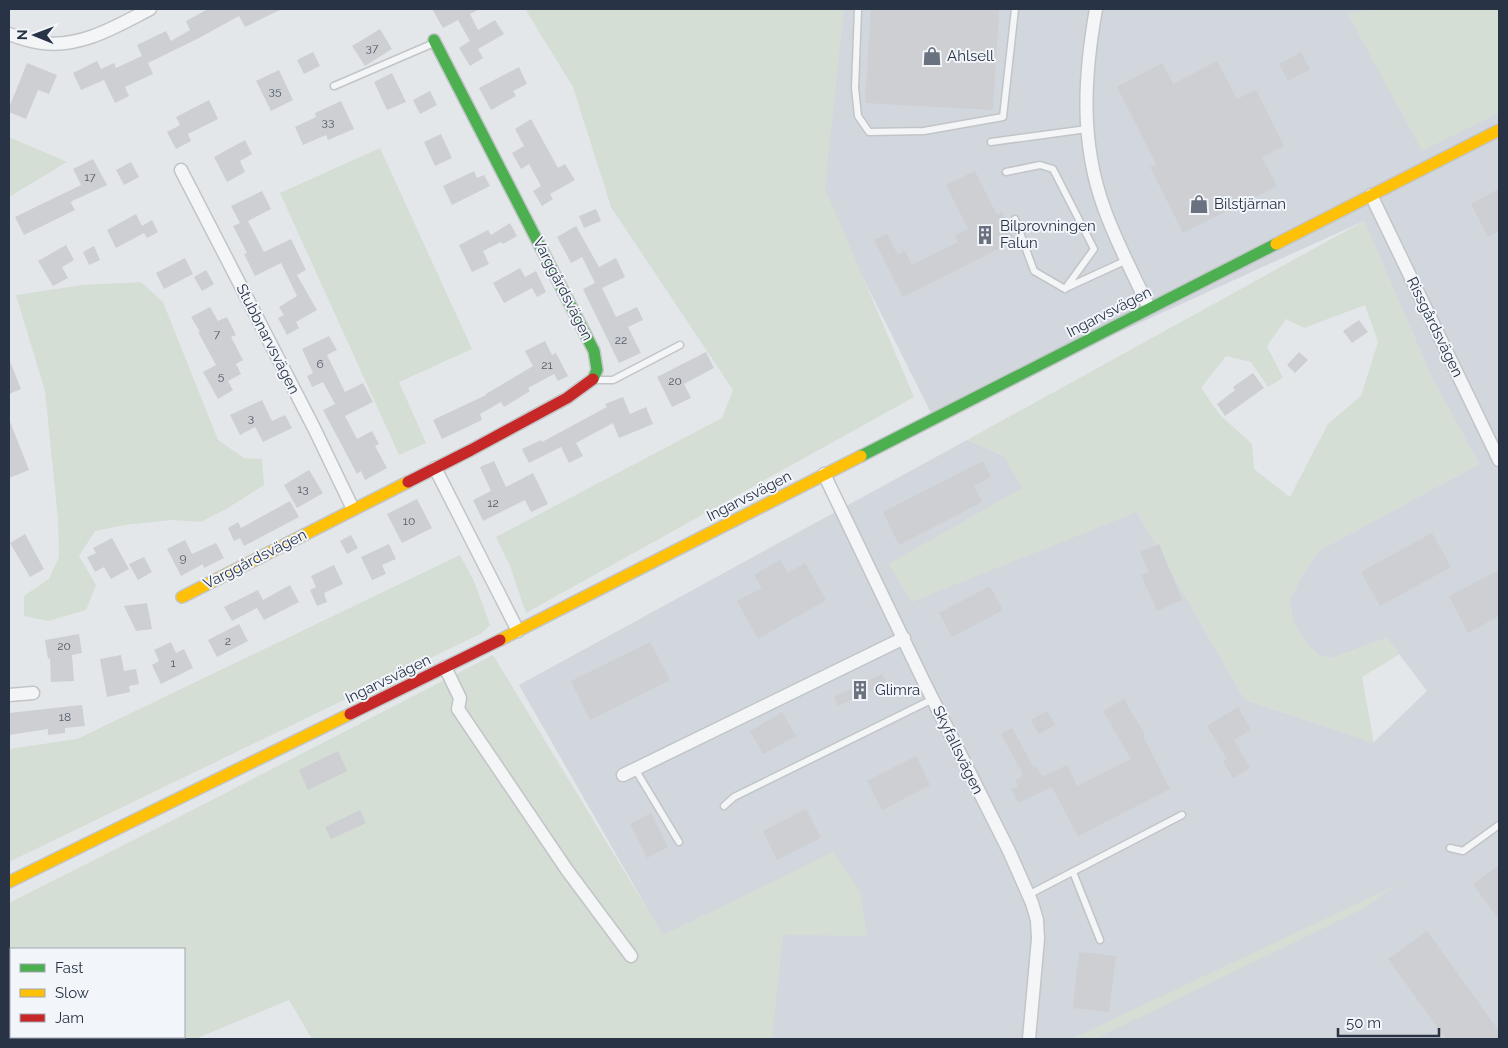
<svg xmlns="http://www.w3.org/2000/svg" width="1508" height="1048" viewBox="0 0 1508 1048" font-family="Raleway,sans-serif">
<rect width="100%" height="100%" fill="#e4e7ea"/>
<path fill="#d2d6dd" d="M836,9H1499V1039H722L519,685L967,440L1137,512L1245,700L1374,742L1427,691L1387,638L1332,658L1318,655L1304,640L1294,623L1289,601L1300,579L1318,551L1479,464L1432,378L1364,221L933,417L816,184Z"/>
<path fill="#d4ded4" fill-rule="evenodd" d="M525,9H844L825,188L914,397L526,613L510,566L496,537L722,418L733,390L611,207L573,87Z
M1375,9H1499V113L1422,151L1347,13Z
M9,137L67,162L9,197Z
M380,148L472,349L399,382L426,443L399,455L280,193Z
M1364,221L1432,378L1479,464L1318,551L1300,579L1289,601L1294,623L1304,640L1318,655L1332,658L1387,638L1400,654L1362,677L1374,743L1245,700L1137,512L912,602L888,564L1022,488L1003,455L967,440ZM1365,305L1378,342L1361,396L1328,424L1290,497L1254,469L1252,444L1220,415L1201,388L1226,356L1251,362L1268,387L1283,378L1267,346L1286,319L1304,328Z
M141,282L163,302L218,440L244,458L262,459L264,485L228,508L201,522L172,520L124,525L95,531L79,556L96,585L86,610L48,621L24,616V596L49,579L59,557L58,519L45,391L16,295L83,285Z
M460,555L474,581L490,625L482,633L9,862V749L77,739Z
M493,655L663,935L833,852L860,891L867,936L783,935L772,1039H312L289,1000L195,1039H9V903L179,817ZM11,949H184V1037H11Z
M1398,884L1361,910L1095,1039H1071Z"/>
<path fill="#cdcfd2" d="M208,9H282L245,27L239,16L199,38L148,63L153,74L125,87L129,96L115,103L104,80L81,90L73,73L97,61L101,69L114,63L116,68L142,56L137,45L166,31L171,41L190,30L186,21Z
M432,9H480L470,14L478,30L495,20L504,34L478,49L483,58L470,66L459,48L470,41L458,20L443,28Z
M871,9H999L993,110L865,103Z
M380,29L392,49L365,66L352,46Z
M313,52L320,66L304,74L297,60Z
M1301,52L1310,69L1288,81L1279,64Z
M1217,61L1237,99L1256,90L1284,146L1262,157L1277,186L1183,233L1150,167L1156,164L1117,87L1162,63L1173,84Z
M27,63L57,75L49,94L38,90L26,119L9,112V108Z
M519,67L527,84L513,91L516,96L491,110L479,88Z
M279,70L293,100L271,111L256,81Z
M392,73L406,102L387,110L374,82Z
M430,91L437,105L420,114L413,100Z
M209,100L218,119L188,134L191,141L176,149L167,132L180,125L176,117Z
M341,101L354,129L328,140L326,135L303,145L295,127L316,117L315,113Z
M531,119L558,168L565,164L575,180L550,194L553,199L542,206L533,191L541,186L529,164L521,169L512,153L524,146L515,129Z
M441,134L452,158L435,166L424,142Z
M245,140L252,154L240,161L245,172L227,182L214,157Z
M93,159L107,185L72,201L71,203L75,210L24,235L15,217L81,185L73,169Z
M131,162L139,177L124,185L116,170Z
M474,171L477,178L484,175L490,186L452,205L443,186Z
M975,171L997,215L1002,212L1016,240L903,297L874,240L887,234L898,255L905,251L912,265L958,242L955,236L968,229L946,185Z
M1499,189V231L1488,237L1471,204Z
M262,191L271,209L248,221L264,252L291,239L306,270L297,275L317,310L296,322L299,328L287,335L278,318L284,315L279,307L297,296L281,263L255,276L244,254L247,253L233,226L240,223L231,206Z
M596,209L601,221L584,228L579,216Z
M136,214L142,226L152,220L158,232L147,238L144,233L116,248L107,230Z
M510,223L517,236L503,244L501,242L483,251L489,264L472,272L459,245L488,230L491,235Z
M576,226L599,267L616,258L625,277L602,288L616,317L637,307L643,320L628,327L641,353L619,363L583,289L595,283L582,257L571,263L557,237Z
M66,245L74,260L62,267L68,278L53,286L38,261Z
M94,246L100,260L89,265L83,252Z
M185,258L193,274L164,289L156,273Z
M520,268L525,277L536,271L546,292L537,297L532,288L504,303L493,283Z
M206,270L214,284L202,291L194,277Z
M210,307L218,321L227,317L236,335L231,337L243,360L236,364L241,374L228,381L233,390L218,399L203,372L216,365L198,332H200L191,317Z
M1359,320L1368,332L1352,343L1343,331Z
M329,336L337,350L327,355L345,392L363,383L373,402L345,416L357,439L372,431L379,444L375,446L387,468L365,480L361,471L357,474L323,410L335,404L323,382L312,387L307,376L313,373L302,349Z
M545,341L552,355L556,353L568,376L558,381L554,374L528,388L530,391L504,407L501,402L480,414L482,420L442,439L433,420L486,395V394L533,366L525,351Z
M706,352L714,368L684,384L691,398L672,407L657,377Z
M1299,352L1308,360L1295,373L1287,365Z
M9,359L21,389L9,394Z
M1253,373L1264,388L1225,416L1217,404L1235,390L1233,387Z
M623,397L630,414L646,407L653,424L619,438L613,423L576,443L583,456L569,463L561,447L529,463L522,449L541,440L542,442L607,407L605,404Z
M262,400L272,421L285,415L292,428L263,442L255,427L240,435L230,415Z
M9,419L29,470L9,478Z
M494,461L506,487L533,473L548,504L531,512L525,500L483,521L473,500L491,491L480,467Z
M983,461L991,477L974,486L982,502L899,545L883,512Z
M309,470L323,493L297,508L284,485Z
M417,499L432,528L402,543L387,514Z
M290,501L299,517L244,546L240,538L234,541L228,528L238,522L241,528Z
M1432,533L1451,567L1380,606L1361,572Z
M25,534L44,569L30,577L10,543Z
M351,535L358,548L347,554L340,541Z
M112,538L129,569L111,579L104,567L95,572L87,557L96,553L93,548Z
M185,540L192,554L216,543L224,558L204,568L203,564L181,576L167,549Z
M389,544L396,559L382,565L386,574L372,580L361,557Z
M1159,544L1182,600L1157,611L1141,575L1149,572L1140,552Z
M144,557L152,572L138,580L129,564Z
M780,560L788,573L805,563L826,600L758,639L737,601L762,588L754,575Z
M334,565L343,584L324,593L327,602L317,606L310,590L316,587L311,576Z
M1499,570V616L1468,633L1449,596Z
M290,585L299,602L264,620L257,608L232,621L224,607L258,590L263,600Z
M990,586L1003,610L952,637L939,613Z
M147,603L152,629L136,631L124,606Z
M239,624L248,641L217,657L208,640Z
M79,634L82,653L72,655L74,681L51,682L50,658L48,659L45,640Z
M171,642L176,653L184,649L193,668L161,684L152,665L159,661L154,650Z
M650,642L670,680L590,720L571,681Z
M121,655L124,671L136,669L139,684L129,686L130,692L107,697L100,659Z
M882,674L887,683L838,706L834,697Z
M1124,699L1145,735L1143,736L1170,789L1078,836L1052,787L1018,803L1011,789L1018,786L1015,780L1022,777L1021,774H1023L1001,734L1012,728L1034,768L1037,767L1042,777L1067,765L1077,786L1131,759L1103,711Z
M82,705L85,726L65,728V733L48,735V729L9,735V713Z
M1238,707L1251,730L1234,740L1250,768L1233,778L1223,761L1227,759L1207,726Z
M1047,711L1055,725L1039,734L1031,720Z
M782,712L796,736L763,754L750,731Z
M338,751L347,771L308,790L299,770Z
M916,756L930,785L882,810L867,781Z
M806,809L821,838L777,860L763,831Z
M360,810L366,823L331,839L325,827Z
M651,813L668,847L647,858L630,824Z
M1499,865V920L1473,884Z
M1427,931L1499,1031V1039H1446L1388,959Z
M1079,952L1116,956L1109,1012L1073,1008Z"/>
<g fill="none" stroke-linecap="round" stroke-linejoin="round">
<g stroke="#c2c5c8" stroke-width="9">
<path id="lane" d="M858,9L855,88L858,116L869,132L924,131L1003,117L1015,9
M334,86L434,43
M991,142L1087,129
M1006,172L1040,165L1053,169L1094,249L1065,289
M1015,219L1034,271L1065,289
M1066,288L1127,260
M594,380H613L680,345
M635,769L679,842
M724,806L734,797L933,699
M1450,848L1463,851L1499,825
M1073,872L1100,940
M1028,895L1182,815"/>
</g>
<g stroke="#c2c5c8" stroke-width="15">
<path id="street" d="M1096,9C1084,76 1080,142 1104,208C1116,242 1134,275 1149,308
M9,34C20,38 31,42 43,43C81,48 117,26 150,9
M181,170L314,428L353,509
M1371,195L1499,460
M435,468L518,631
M824,474L924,682L1009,851L1032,903L1037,920L1038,939L1029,1039
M445,667L460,698L458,709L567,870L631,956
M9,695L33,693
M623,775L904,638"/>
</g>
<g stroke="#c2c5c8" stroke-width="14">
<path id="fast" d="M434,40L594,351L597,370L593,379
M861,456L1276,244"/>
</g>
<g stroke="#c2c5c8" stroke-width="14">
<path id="slow" d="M1276,244L1499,130
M182,597L408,482
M500,640L861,456
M9,882L350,714"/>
</g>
<g stroke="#c2c5c8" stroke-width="14">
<path id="jam" d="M408,482L471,450L567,398L593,379
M350,714L500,640"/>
</g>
<use href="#lane" stroke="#f4f5f6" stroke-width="6"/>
<use href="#street" stroke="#f4f5f6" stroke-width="12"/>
<use href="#fast" stroke="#4caf50" stroke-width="11"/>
<use href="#slow" stroke="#ffc107" stroke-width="11"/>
<use href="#jam" stroke="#c62828" stroke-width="11"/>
</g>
<defs>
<g id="shop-bare" transform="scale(1.5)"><path d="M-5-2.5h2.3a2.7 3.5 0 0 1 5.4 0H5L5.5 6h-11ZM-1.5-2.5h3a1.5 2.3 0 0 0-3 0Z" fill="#6a727f" stroke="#f2f5f9" stroke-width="2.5" paint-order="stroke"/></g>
<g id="building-bare" transform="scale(1.5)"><path d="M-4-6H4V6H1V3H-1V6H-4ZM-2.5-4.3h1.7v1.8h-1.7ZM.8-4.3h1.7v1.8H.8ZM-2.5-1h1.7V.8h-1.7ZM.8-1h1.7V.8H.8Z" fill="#6a727f" stroke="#f2f5f9" stroke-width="2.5" paint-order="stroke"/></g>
</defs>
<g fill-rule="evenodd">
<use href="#shop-bare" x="932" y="56"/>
<use href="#shop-bare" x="1199" y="204"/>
<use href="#building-bare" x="985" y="235"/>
<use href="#building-bare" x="860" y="690"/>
</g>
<g text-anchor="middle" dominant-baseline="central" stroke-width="4" stroke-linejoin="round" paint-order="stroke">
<g font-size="12" fill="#525b6a">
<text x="372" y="48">37</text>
<text x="275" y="91">35</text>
<text x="328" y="122">33</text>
<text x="90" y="177">17</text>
<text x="217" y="334">7</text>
<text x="621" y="340">22</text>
<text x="320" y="364">6</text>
<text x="547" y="365">21</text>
<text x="221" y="376">5</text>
<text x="675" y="381">20</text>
<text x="251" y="418">3</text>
<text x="303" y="489">13</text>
<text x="493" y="503">12</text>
<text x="409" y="521">10</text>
<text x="183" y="558">9</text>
<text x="228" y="641">2</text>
<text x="64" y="646">20</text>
<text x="173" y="663">1</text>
<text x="65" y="717">18</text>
</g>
<g font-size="15" fill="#283346" stroke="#f2f5f9" text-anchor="start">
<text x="947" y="56">Ahlsell</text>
<text x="1214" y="204">Bilstjärnan</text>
<text x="1000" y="226">Bilprovningen<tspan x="1000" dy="17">Falun</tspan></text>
<text x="875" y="690">Glimra</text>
</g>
<g font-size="15" fill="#283346" stroke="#f2f5f9">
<text transform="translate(563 289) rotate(63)">Varggårdsvägen</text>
<text transform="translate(1109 312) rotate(-27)">Ingarvsvägen</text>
<text transform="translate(1435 327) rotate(64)">Rissgårdsvägen</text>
<text transform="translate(268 339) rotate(63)">Stubbnarvsvägen</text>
<text transform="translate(749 496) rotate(-27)">Ingarvsvägen</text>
<text transform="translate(255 559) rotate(-27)">Varggårdsvägen</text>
<text transform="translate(388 679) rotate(-26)">Ingarvsvägen</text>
<text transform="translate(958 750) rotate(64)">Skyfallsvägen</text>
</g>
</g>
<rect width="1508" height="1048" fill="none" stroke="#283346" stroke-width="20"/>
<rect x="10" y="948" width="175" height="90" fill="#f2f5f9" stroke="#a1a7b1"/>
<rect x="20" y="964" width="25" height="8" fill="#4caf50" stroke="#a1a7b1"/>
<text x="55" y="973" font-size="15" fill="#283346">Fast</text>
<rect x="20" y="989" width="25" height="8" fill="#ffc107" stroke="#a1a7b1"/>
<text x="55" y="998" font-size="15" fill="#283346">Slow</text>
<rect x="20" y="1014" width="25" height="8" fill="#c62828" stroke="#a1a7b1"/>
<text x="55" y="1023" font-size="15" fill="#283346">Jam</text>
<g transform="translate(35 35) rotate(271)" stroke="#f2f5f9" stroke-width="4" paint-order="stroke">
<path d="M0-4L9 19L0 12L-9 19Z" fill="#283346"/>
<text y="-8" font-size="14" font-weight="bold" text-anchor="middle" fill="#283346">N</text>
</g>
<path d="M1338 1028v8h101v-8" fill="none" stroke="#283346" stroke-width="2.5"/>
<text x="1346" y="1028" font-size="15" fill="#283346" stroke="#f2f5f9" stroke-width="4" paint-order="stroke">50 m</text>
</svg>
